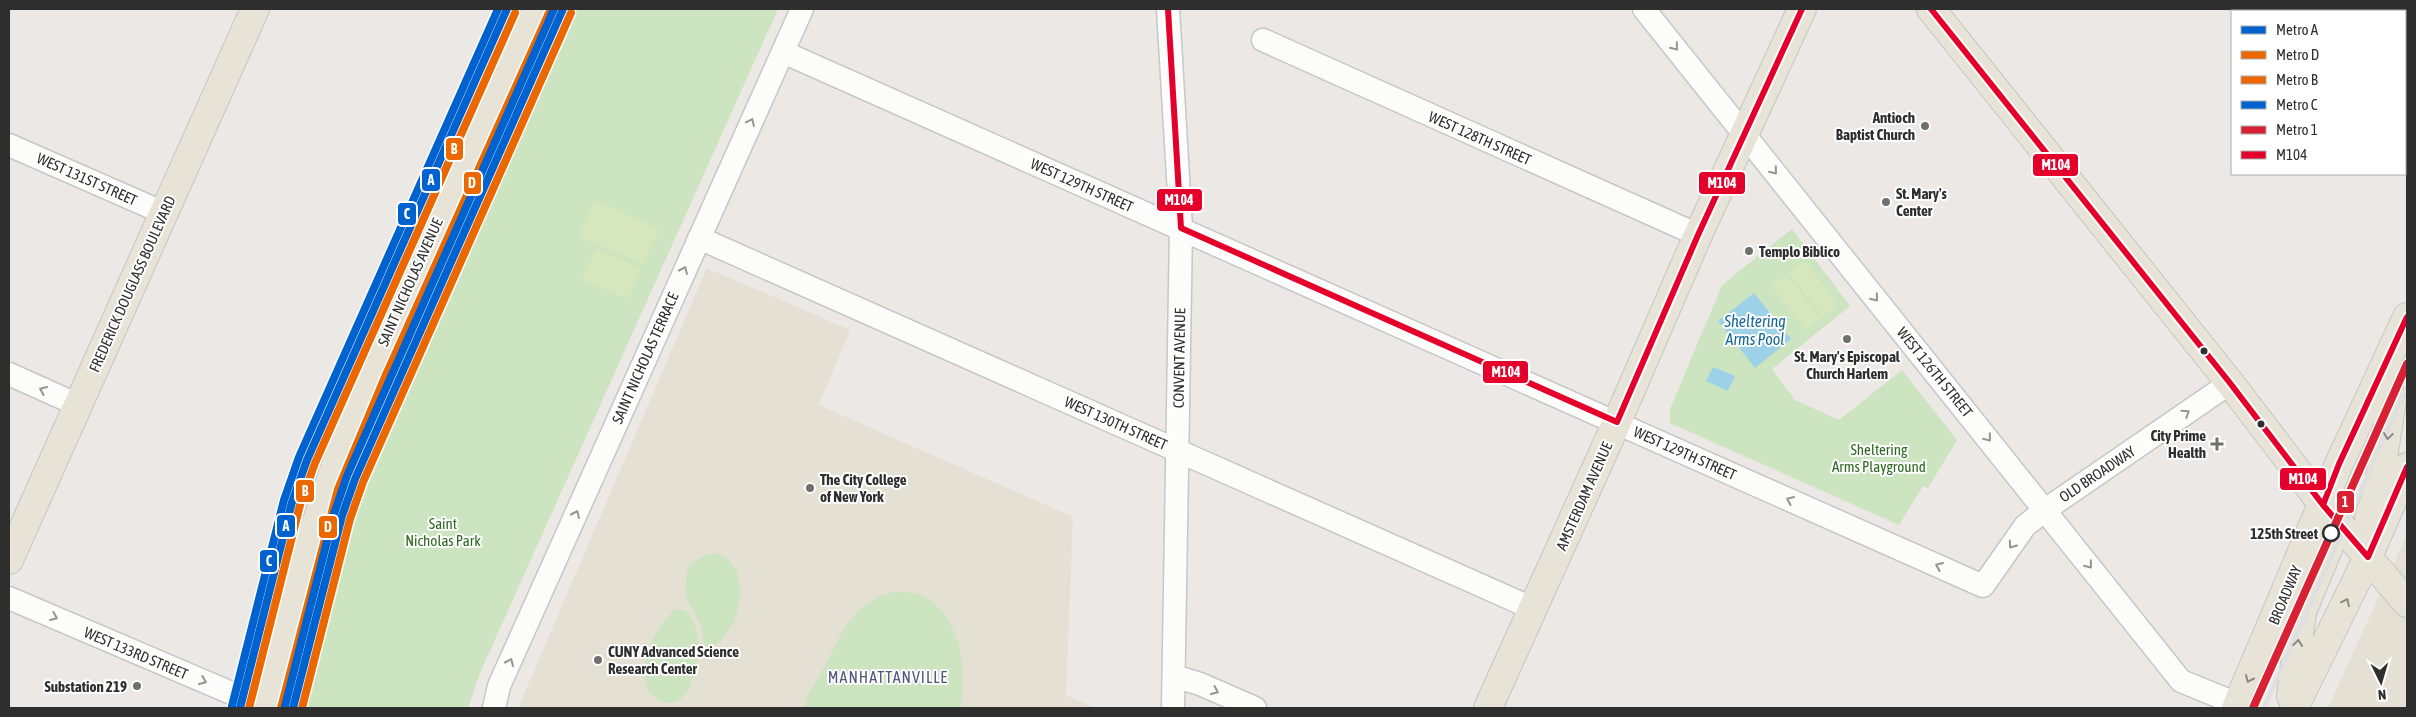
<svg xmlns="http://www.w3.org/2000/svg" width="2416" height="717" viewBox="0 0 2416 717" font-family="'Asap Condensed',sans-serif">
<rect width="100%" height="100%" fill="#ebe8e5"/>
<path fill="#e5e0d4" d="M707,268L850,330L819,405L1073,517L1066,695L1096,708H518Z
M2407,534V708H2328L2405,539Z"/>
<path fill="#cde4c0" d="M576,9H778L480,673L468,708H303L357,501Z
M2304,9H2367L2368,11H2304Z
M1792,229L1850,306L1772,369L1795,400L1839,420L1902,370L1957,440L1928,488L1923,486L1899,525L1670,423V409L1722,285Z
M714,553C760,565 738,639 708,649L704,647L701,625L688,602L685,593L686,574L691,563L706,555Z
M892,592C902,592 914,591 922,596C962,615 967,670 961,708H803C809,691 818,679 826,663C841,632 856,601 892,592Z
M676,609L684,610C697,619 698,637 698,652C697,669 690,704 668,703C663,703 658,701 654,697C631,673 654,626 676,609Z"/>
<path fill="#d6e7be" d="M594,200L659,229L643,264L579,236Z
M596,249L641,269L628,299L582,279Z
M1804,261L1838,304L1823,316L1789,273Z
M1787,275L1821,318L1806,330L1772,286Z"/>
<path fill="#9dd1e8" d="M1754,293L1791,339L1755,368L1718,321Z
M1713,367L1735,376L1728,391L1706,381Z"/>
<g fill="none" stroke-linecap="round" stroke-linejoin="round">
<g stroke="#c8c6c7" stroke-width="25">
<path id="minor" d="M1168,9L1181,228L1173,708
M1644,9L2181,681L2247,708
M1263,40L1698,235
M783,52L1983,586L2025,526L2045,510L2230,383
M9,145L164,213
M699,238L1534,609
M9,374L78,405
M9,598L264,707
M1174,676L1200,684L1255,708
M494,708L499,686L802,9"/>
</g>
<g stroke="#c6c5c4" stroke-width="30">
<path id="major" d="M1931,9L2230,383L2323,505L2407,603
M2369,517L2378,490L2392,400L2384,372
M9,560L255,9
M2291,696L2302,612L2329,547L2323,505
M264,708C294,580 337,453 388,331C434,222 487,116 537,9
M1488,708L1617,422L1698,235L1802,9
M2236,708L2339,464L2407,317
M2294,708L2368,557L2407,467"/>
</g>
<use href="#minor" stroke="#fcfcfb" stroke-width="22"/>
<use href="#major" stroke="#e7e4d7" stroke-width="28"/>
<path stroke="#dfdfe1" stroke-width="4" d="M2264,708L2407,387"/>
<g stroke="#fff" stroke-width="10">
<path id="bus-1" d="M1168,9L1181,228L1617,422L1698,235L1802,9
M1931,9L2230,383L2323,505L2368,557L2407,467
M2323,505L2339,464L2407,317"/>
</g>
<use href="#bus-1" stroke="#e4002b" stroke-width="6"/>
<g stroke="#fff" stroke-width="11">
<path id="metro-1" d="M240,708L292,502L307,460L507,9
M293,708L342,516L355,479L563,9"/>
</g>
<g stroke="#fff" stroke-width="11">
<path id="metro-2" d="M281,708L338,489L385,377L549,13"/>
</g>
<g stroke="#fff" stroke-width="11">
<path id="metro-3" d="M249,708L300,505L315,463L515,13
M302,708L350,519L363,482L571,13"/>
</g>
<g stroke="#fff" stroke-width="11">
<path id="metro-4" d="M232,706L284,500L299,457L498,9
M285,706L334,514L347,476L554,9"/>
</g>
<g stroke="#fff" stroke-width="11">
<path id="metro-5" d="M2253,708L2407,364"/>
</g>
<use href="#metro-1" stroke="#0062cf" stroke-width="8"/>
<use href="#metro-2" stroke="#eb6800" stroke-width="8"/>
<use href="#metro-3" stroke="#eb6800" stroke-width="8"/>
<use href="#metro-4" stroke="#0062cf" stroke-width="8"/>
<use href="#metro-5" stroke="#d82233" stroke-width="8"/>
</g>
<defs><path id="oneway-chevron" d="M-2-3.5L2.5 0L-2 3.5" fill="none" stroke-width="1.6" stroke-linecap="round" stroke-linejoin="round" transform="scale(1.25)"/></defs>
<g stroke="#959594">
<use href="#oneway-chevron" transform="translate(1675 47) rotate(51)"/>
<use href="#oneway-chevron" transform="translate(751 122) rotate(-65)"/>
<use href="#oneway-chevron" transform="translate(1774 171) rotate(51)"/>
<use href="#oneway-chevron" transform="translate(684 270) rotate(-66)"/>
<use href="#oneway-chevron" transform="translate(1875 298) rotate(51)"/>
<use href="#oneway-chevron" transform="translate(43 390) rotate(-156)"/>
<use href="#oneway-chevron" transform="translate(2186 413) rotate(-34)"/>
<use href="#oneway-chevron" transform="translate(1988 438) rotate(51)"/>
<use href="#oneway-chevron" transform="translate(1790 500) rotate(-156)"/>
<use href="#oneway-chevron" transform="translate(576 514) rotate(-66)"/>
<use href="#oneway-chevron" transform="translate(2012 545) rotate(125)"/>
<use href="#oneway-chevron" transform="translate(2089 565) rotate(51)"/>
<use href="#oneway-chevron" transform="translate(1939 566) rotate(-157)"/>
<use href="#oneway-chevron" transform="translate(54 617) rotate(23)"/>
<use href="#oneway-chevron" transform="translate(510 662) rotate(-66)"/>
<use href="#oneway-chevron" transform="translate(203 681) rotate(23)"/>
<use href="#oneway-chevron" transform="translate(1215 691) rotate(24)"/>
</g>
<g stroke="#8a8982">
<use href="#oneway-chevron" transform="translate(2388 436) rotate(97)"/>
<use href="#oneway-chevron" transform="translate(2346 602) rotate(-64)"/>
<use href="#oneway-chevron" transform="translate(2298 643) rotate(-84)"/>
<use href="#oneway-chevron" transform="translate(2249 679) rotate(114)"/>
</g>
<g fill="#706f6e" stroke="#fff" stroke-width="2">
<circle cx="1925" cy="126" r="5"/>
<circle cx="1886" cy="202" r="5"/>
<circle cx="1749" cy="251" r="5"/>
<circle cx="1847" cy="339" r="5"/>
<path d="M2214.5 436.5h5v5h5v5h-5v5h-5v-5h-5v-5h5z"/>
<circle cx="810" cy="488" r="5"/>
<circle cx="598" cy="660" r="5"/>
<circle cx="137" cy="686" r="5"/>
</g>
<g fill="#2e2e2e" stroke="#fff" stroke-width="2">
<circle cx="2204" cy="351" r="4.5"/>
<circle cx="2261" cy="424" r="4.5"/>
</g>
<circle fill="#fff" stroke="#2e2e2e" stroke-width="2.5" cx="2331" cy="533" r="8"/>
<g text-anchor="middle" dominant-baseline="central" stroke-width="4" stroke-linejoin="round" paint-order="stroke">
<g font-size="15" font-weight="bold" fill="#2e2e2e" stroke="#fff" text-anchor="start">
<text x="1915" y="117" text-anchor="end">Antioch<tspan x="1915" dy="17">Baptist Church</tspan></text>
<text x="1896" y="193">St. Mary's<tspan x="1896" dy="17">Center</tspan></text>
<text x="1759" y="251">Templo Biblico</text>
<text x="1847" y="356" text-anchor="middle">St. Mary's Episcopal<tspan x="1847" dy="17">Church Harlem</tspan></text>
<text x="2206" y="435" text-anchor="end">City Prime<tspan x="2206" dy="17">Health</tspan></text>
<text x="820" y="479">The City College<tspan x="820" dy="17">of New York</tspan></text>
<text x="608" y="651">CUNY Advanced Science<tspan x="608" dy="17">Research Center</tspan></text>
<text x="127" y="686" text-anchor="end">Substation 219</text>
</g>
<g font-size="15" fill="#2e2e2e" stroke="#fff">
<text transform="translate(1480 138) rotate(24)">WEST 128TH STREET</text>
<text transform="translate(87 179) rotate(24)">WEST 131ST STREET</text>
<text transform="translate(1082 185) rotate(24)">WEST 129TH STREET</text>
<text transform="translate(410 282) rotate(-66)">SAINT NICHOLAS AVENUE</text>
<text transform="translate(132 284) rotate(-66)">FREDERICK DOUGLASS BOULEVARD</text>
<text transform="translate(645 358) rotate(-66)">SAINT NICHOLAS TERRACE</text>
<text transform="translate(1179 358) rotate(-89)">CONVENT AVENUE</text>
<text transform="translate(1935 372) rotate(51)">WEST 126TH STREET</text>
<text transform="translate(1116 423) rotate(24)">WEST 130TH STREET</text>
<text transform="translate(1685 453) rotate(24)">WEST 129TH STREET</text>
<text transform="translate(2097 474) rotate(-34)">OLD BROADWAY</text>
<text transform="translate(1584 496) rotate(-66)">AMSTERDAM AVENUE</text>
<text transform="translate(2285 595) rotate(-67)">BROADWAY</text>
<text transform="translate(136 653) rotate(23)">WEST 133RD STREET</text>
</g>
<g font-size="15" fill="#2c6920" stroke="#fff">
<text x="1879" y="449">Sheltering<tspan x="1879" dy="17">Arms Playground</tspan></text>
<text x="443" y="523">Saint<tspan x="443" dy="17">Nicholas Park</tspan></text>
</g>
<g font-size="15" font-weight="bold" fill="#2e2e2e" stroke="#fff" text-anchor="end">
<text x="2318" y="533">125th Street</text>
</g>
<g font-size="16" font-style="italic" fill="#16679a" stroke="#fff">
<text x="1755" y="321">Sheltering<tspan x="1755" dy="18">Arms Pool</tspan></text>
</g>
<g font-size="16" letter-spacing="1" fill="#50567d" stroke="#fff">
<text x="888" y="677">MANHATTANVILLE</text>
</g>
</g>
<g stroke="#fff" stroke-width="2">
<rect x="445" y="137" width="19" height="24" rx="5" fill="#eb6800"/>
<rect x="2032" y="153" width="47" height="24" rx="5" fill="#e4002b"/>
<rect x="421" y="168" width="20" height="24" rx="5" fill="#0062cf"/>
<rect x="1698" y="171" width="48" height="24" rx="5" fill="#e4002b"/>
<rect x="463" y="171" width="19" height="24" rx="5" fill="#eb6800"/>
<rect x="1156" y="188" width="47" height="24" rx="5" fill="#e4002b"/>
<rect x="397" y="202" width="20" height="24" rx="5" fill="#0062cf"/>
<rect x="1482" y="360" width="47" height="24" rx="5" fill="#e4002b"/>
<rect x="2279" y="467" width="48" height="24" rx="5" fill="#e4002b"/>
<rect x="295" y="479" width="20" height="24" rx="5" fill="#eb6800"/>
<rect x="2336" y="490" width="19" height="24" rx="5" fill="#d82233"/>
<rect x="276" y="514" width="20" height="24" rx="5" fill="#0062cf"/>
<rect x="318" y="515" width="20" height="24" rx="5" fill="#eb6800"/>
<rect x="259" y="549" width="19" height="24" rx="5" fill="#0062cf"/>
</g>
<g font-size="14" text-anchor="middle" font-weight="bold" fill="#fff">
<text x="454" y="154">B</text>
<text x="2056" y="170">M104</text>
<text x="431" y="185">A</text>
<text x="1722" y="188">M104</text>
<text x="472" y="188">D</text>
<text x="1179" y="205">M104</text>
<text x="407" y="219">C</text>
<text x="1506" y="377">M104</text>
<text x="2303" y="484">M104</text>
<text x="305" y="496">B</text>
<text x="2345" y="507">1</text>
<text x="286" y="531">A</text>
<text x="328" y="532">D</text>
<text x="269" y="566">C</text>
</g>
<rect width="2416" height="717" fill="none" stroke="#2e2e2e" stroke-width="20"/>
<rect x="2231" y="10" width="175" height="165" fill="#ffffff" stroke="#ababab"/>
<rect x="2241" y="26" width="25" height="8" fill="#0062cf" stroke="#ababab"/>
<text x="2276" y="35" font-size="15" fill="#2e2e2e">Metro A</text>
<rect x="2241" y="51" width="25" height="8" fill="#eb6800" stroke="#ababab"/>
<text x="2276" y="60" font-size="15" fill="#2e2e2e">Metro D</text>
<rect x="2241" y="76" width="25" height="8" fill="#eb6800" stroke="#ababab"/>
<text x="2276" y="85" font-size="15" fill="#2e2e2e">Metro B</text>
<rect x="2241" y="101" width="25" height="8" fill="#0062cf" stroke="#ababab"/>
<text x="2276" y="110" font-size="15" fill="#2e2e2e">Metro C</text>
<rect x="2241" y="126" width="25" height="8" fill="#d82233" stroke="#ababab"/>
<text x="2276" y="135" font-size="15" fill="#2e2e2e">Metro 1</text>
<rect x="2241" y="151" width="25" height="8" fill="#e4002b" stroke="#ababab"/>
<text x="2276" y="160" font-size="15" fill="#2e2e2e">M104</text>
<g transform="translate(2381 682) rotate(175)" stroke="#ffffff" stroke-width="4" paint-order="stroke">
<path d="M0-4L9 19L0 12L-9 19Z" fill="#2e2e2e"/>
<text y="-8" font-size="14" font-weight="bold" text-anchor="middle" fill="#2e2e2e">N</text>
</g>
</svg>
